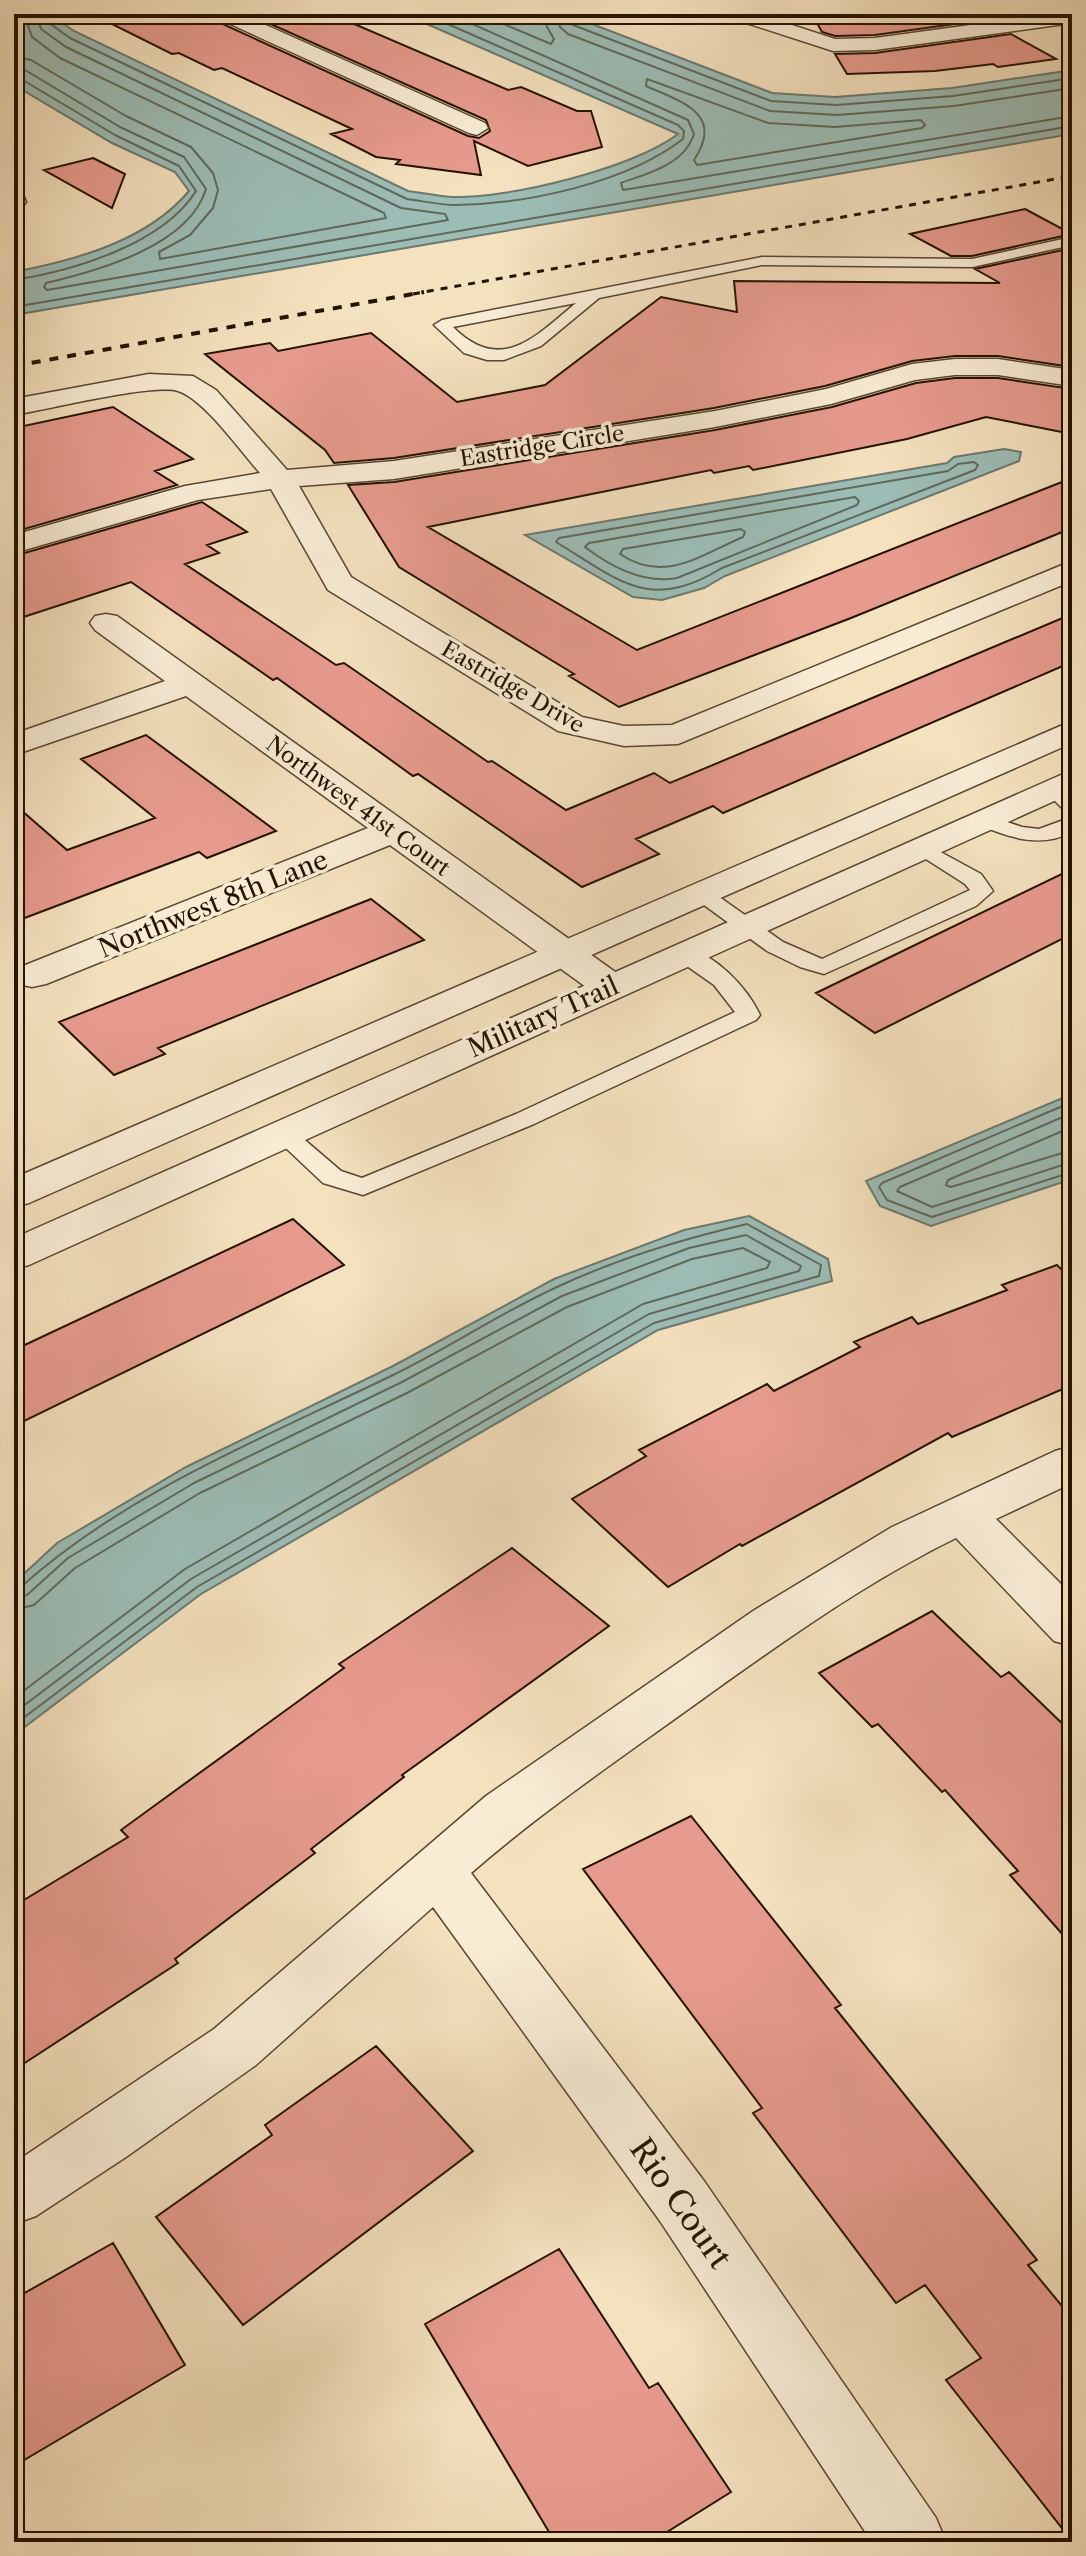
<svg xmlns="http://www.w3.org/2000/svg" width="1086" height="2556" viewBox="0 0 1086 2556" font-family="'Libre Caslon Text',serif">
<rect width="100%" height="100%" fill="#f4e1be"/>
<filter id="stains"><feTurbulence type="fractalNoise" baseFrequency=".0025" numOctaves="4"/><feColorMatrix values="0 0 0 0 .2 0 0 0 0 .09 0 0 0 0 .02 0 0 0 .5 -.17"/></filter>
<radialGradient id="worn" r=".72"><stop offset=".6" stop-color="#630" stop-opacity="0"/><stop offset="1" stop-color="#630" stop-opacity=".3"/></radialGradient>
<path fill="#9cbdb6" stroke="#6c796e" stroke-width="2" d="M14,14H50L74,31L408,191C423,193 437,196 452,197C508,199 634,168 678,134L404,14H566L772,93L835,97L952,88L1072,70V134L14,315V272C76,260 147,241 189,191L175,172L112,143L14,85Z
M1004,449L1021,452L1019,461L725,576L704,588L662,600L633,597L525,535L947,463L954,457Z
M1072,1094V1179L931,1226L880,1206L866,1181Z
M749,1216L828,1259L832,1281L658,1330L201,1594L14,1735V1583L57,1543L186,1467L393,1366L554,1279L684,1230Z"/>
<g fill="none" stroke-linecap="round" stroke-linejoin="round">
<path stroke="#60685c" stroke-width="2" d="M46,14L49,23L70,38L407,199C423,201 439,205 456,205C527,204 626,183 683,139L684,131L678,125L425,14
M450,14L688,120L694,134C684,165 648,173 621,183L623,190L1072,116
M480,14L551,44L554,39L547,27L545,14
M557,14L560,27L568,34L770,111L837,115L954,106L1072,88
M567,14L573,25L771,101L836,105L953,96L1072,78
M14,56L31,60L126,116L191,147L213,173L218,190L213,208L190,235L159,252L160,259L386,218L384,213L60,58L32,37L24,14
M14,68L25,70L120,127L184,157L206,189C189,246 97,271 46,283L44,287L47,290L448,220L445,214L401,208L66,47L41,29L36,14
M14,78L21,79L115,135L179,166L196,191C163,244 73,271 14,280
M647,79L768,123L835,127L921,120L925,125L922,128L697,165L694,160C725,114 682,102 646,86Z
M14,307L1072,126
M974,462L978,465L975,470L722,568C649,613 619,580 556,542L559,538L948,471L958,464Z
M855,497L859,501L857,505L677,578C643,584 611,567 585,547L589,543Z
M741,529L745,532L743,537C701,555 664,584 620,554L623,549Z
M1072,1102L882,1183L879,1187L887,1200L932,1217L1072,1172
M1072,1113L900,1187L897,1191L932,1207L1072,1162
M1072,1127L948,1180L946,1185L951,1187L1072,1150
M14,1588L22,1586C127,1492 265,1437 391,1376C447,1349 500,1313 557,1287C617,1259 682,1239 747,1224L821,1265L819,1276L654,1323L197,1587L14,1725
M14,1598L27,1595L68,1558L194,1483L402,1382L562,1296L689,1248L746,1235L801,1266L799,1271L649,1314L191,1579L14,1713
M14,1610L34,1605L75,1568L200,1493L407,1393L567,1307L692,1259L743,1248L770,1262L767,1268L643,1304L185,1569L14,1698"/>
</g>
<path fill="#e79b8e" stroke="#251301" stroke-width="2" d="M92,14H211L216,21L468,136L479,138L490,131L486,120L248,14H331L508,90L521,87L577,111H591L602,147L528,166L474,141L481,175L396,164L400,160L376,157L331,134L352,129L222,68L214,70L179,53L172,54Z
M812,14H973L984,20L875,35L835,36L822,32Z
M1011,34L1056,59L998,67L993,64L935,71L847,74L835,54L875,53Z
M93,158L125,174L112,208L44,170Z
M1025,209L1072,234L972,256H951L910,234Z
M1072,248V367L998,356H955L912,361L825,386L714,408L394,458L334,463L325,450L205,354L270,343L278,351L371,333L457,402L545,385L661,297L737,312L734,281L1000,283L975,269Z
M955,378H998L1072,389V434L986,417L907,439L753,470L749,466L714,473L711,470L428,527L637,650L1072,478V528L851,618L619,707L569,676L574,674L399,567L348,485L394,482L715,430L832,407L916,383Z
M113,407L193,459L155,471L177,485L14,532V428Z
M202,502L247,532L207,545L219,553L185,564L336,665L344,663L488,762L492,761L566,810L654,773L670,783L1072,614V662L723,813L713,806L636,839L659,854L582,887L418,774L413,776L277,678L273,680L131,582L14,620V556Z
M146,735L276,831L207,858L199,852L14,922V804L67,850L155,818L81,759Z
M1072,869V934L875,1033L816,993Z
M371,899L424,940L158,1048L165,1054L114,1075L59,1022Z
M293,1219L344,1265L14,1426V1350Z
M1057,1265L1072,1280V1385L952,1437L948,1433L742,1546L740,1544L668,1587L572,1499L646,1456L639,1450L767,1384L774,1391L860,1347L854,1342L912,1317L918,1324L1007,1290L1002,1285Z
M512,1548L609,1626L402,1775L404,1777L311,1849L315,1853L175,1959L178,1963L14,2070V1906L128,1837L121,1830L344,1668L339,1664Z
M932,1611L1001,1677L1009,1672L1072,1733V1945L1010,1875L1018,1871L945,1790L942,1792L878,1724L872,1727L819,1673Z
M691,1816L841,2005L835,2008L1037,2260L1028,2265L1072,2318V2541L946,2380L981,2358L925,2285L896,2303L753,2113L762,2108L583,1869Z
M376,2046L473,2151L243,2325L156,2217L272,2135L265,2125Z
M113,2243L185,2365L14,2466V2299Z
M559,2249L649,2388L658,2383L731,2492L651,2542H555L425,2324Z"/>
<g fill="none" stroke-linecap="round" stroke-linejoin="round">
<g stroke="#594630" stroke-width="3">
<path id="service" d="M1072,237V245L972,267L762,265L599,298L541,346L504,360H487L464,353L434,325L442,320L762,257L972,259ZM576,303C535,337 501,375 453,327Z
M1053,783L1060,785L1072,796V813L1065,811L1043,789Z
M984,814L1022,827L1039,829L1072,817V832C1040,849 1008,837 977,824L974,820L977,816Z
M922,842L981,874L993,891L976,906L824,974L800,967L767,951L689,894L700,887L708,889L783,942L822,959L970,890L965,884L915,852L911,848Z
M685,947C716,955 747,987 760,1015L756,1020L534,1124L363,1195L323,1183L271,1134L274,1129H292L341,1171L362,1178L516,1114L735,1012L714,985L677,959L674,954L677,949Z"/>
</g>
<g stroke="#594630" stroke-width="3">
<path id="minor" d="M214,14H241L485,123L488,128L477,135L469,133L217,18Z
M728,14H758L835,39L875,38L1050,14H1072V23L875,50L833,51L731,18Z
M14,190L22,192L26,202L22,207L14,209Z
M955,359H998L1072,370V386L998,375H955L915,380L831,404L715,427L394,479L299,486L351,577L582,717L624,726L672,725L1072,561V581L678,744L624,746L558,731L328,590L271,489L198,500L14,553V535L185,486L260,473C241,452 204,399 178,391C154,383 45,410 14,415V399L149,374L193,376L216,390L287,470L394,461L715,411L826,389L912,364Z
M106,614L117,616L625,979L630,987L625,995L611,999L597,995L390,845L46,984L32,987L18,984L14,978L18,968L368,828L186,696L14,755V734L165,681L95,630L90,623L95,616Z
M1072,1446V1483L996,1519L1072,1595V1646L1054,1641L956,1538C862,1584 775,1647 690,1708C615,1762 540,1813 471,1873L704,2181L936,2518L946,2542H872L660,2221L433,1907L256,2065L126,2157L36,2216L14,2224V2163L214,2029L486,1796L753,1611L892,1527L1055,1451Z"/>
</g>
<g stroke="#594630" stroke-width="3">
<path id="tertiary" d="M1072,721V743L29,1203L14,1207V1178Z
M1072,770V793L29,1265L14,1269V1238Z"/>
</g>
<use href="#service" fill="#f8ecd5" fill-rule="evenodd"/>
<use href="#minor" fill="#f8ecd5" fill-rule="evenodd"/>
<use href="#tertiary" fill="#f8ecd5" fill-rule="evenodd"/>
<path stroke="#251301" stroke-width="3" stroke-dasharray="7 7" stroke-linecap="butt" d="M413,294L1072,176"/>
<path stroke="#251301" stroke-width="4" stroke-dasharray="9 9" stroke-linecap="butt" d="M14,366L424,292"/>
</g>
<g text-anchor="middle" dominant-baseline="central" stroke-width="7" stroke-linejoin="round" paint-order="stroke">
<g font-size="22" fill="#251301" stroke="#f8ecd5">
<text transform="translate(542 446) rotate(-9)">Eastridge Circle</text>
<text transform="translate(513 687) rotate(30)">Eastridge Drive</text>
<text transform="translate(358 806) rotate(36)">Northwest 41st Court</text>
</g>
<g font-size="26" fill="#251301" stroke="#f8ecd5">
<text transform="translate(213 904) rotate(-22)">Northwest 8th Lane</text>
<text transform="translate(543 1017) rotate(-24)">Military Trail</text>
</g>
<g font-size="32" fill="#251301" stroke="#f8ecd5">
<text transform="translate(681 2203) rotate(55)">Rio Court</text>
</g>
</g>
<rect width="1086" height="2556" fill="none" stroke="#f4e1be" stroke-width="48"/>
<rect x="16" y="16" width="1054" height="2524" fill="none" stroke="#251301" stroke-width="4"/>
<rect x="24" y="24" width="1038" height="2508" fill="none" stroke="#251301" stroke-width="2"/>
<rect width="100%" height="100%" filter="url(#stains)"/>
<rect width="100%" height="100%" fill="url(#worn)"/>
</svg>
